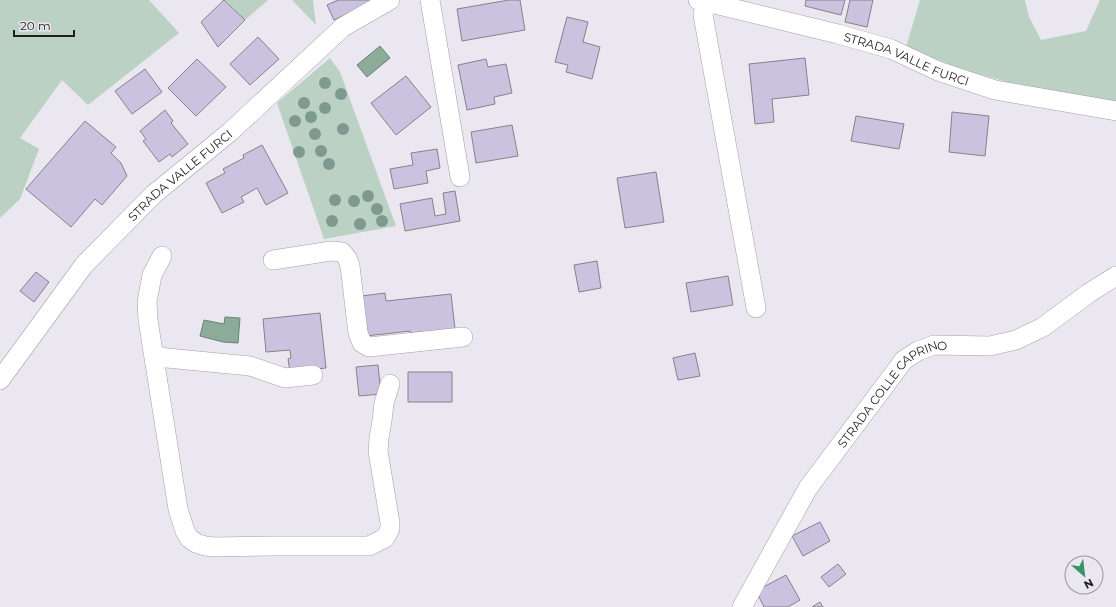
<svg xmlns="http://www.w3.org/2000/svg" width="1116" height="607" viewBox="0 0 1116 607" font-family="Montserrat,sans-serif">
<rect width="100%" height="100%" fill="#eae7f1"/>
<path fill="#bad1c4" d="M0,0H149L179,33L88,105L62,80L20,138L39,149L20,199L0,218Z
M225,0H268L245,20Z
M292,0H313L316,25Z
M920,0H1025L1029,17L1041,40L1086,31L1100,0H1116V104L1014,84L961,69L906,47Z
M330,58L340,72L396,226L324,239L277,103Z"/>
<path fill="#8cab99" stroke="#6b8175" d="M380,46L390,58L367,77L357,65Z
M225,317L240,318L238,343L223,342L200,336L204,320L224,324Z"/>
<path fill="#cbc2e0" stroke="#84828a" d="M224,0L245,20L218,47L201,22Z
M338,0H377L334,20L327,5Z
M509,0H520L525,30L462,41L457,9Z
M806,0H845L841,15L805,6Z
M850,0H873L867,27L845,22Z
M567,17L588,22L583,42L600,47L592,79L566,72L568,65L555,62Z
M258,37L279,59L250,85L230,64Z
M805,58L809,95L772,99L774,122L755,124L749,64Z
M197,59L226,87L196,116L168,88Z
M486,59L488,67L506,64L512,93L494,97L495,104L467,110L458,65Z
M145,69L162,92L132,114L115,91Z
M406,76L431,107L396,135L371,103Z
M165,110L173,121L171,123L188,144L172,157L170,154L159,162L143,141L146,139L140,131Z
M952,112L989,116L985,156L949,152Z
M856,116L904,124L899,149L851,141Z
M85,121L116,147L111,153L121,163L127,176L102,205L95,199L71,227L26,189Z
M512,125L518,156L476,163L471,132Z
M262,145L288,193L266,205L257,188L241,197L244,202L222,213L206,183L225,173L223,169L244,158L243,155Z
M437,149L440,168L426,171L428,183L394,189L390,169L413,165L411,153Z
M656,172L664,222L625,228L617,178Z
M455,191L460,221L405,231L400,204L432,198L435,216L446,214L443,193Z
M597,261L601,288L579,292L574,265Z
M36,272L49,282L34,302L20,291Z
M728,276L733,305L691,312L686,283Z
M385,293L386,301L451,294L455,329L410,333V331L366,336L362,296Z
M320,313L326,368L290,372L288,359L291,358L290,350L266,352L263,319Z
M695,353L700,376L678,380L673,358Z
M378,365L381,394L359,396L356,367Z
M408,372H452V402H408Z
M820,522L830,541L803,556L792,536Z
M838,564L846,574L829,587L821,577Z
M786,575L800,600L788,607H764L756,591Z
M820,602L823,607H812Z"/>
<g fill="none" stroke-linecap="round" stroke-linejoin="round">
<g stroke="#a19fa8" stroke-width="20">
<g id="minor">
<path d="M430,0L460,177"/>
<path id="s1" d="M698,0L838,34L891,49L938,71L995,90L1116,111"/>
<path d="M706,2L703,15L756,308"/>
<path d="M162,256L152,275L147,302L148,320L178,509L185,531L189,538L196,543L205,546L215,547L273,546H369L385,538L390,529V523L378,451L379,438L382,421L384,403L390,384"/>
<path d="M273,260L331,251L342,252L347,258L350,266L358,333L362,343L369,347L463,337"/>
<path d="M154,355L167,358L250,366L285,378L313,375"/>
<path id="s2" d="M0,380L84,265L154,194L230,132L343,27L390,0"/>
<path id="s3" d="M742,607L808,488L904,360L918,351L934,345L990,346L1016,340L1043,327L1089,293L1116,276"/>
</g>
</g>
<use href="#minor" stroke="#fff" stroke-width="19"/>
</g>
<g fill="#7e9a90">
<circle cx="325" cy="83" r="6"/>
<circle cx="341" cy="94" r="6"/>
<circle cx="304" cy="103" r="6"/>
<circle cx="325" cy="108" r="6"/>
<circle cx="311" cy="117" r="6"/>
<circle cx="295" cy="121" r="6"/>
<circle cx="343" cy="129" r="6"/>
<circle cx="315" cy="134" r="6"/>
<circle cx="321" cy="151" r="6"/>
<circle cx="299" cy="152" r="6"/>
<circle cx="329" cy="164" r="6"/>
<circle cx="368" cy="196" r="6"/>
<circle cx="335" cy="200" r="6"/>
<circle cx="354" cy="201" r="6"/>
<circle cx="377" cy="209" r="6"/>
<circle cx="332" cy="221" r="6"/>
<circle cx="382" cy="221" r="6"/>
<circle cx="360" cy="224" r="6"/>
</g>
<g text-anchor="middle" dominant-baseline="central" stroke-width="4" stroke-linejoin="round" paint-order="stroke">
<g font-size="12" fill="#1f1e21" stroke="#eae7f1">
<text stroke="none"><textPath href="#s1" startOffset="217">STRADA VALLE FURCI</textPath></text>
<text stroke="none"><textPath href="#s2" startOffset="274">STRADA VALLE FURCI</textPath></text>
<text stroke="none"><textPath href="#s3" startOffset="266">STRADA COLLE CAPRINO</textPath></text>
</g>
</g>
<g transform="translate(1084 575) rotate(152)"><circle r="19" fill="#eae7f1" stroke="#99979e"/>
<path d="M0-3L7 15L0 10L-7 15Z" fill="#399369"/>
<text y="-6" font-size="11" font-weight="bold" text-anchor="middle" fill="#1f1e21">N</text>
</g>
<path d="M14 30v6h60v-6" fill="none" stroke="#1f1e21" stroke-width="2"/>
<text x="20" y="30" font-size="12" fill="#1f1e21" stroke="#eae7f1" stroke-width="3" paint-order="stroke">20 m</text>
</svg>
